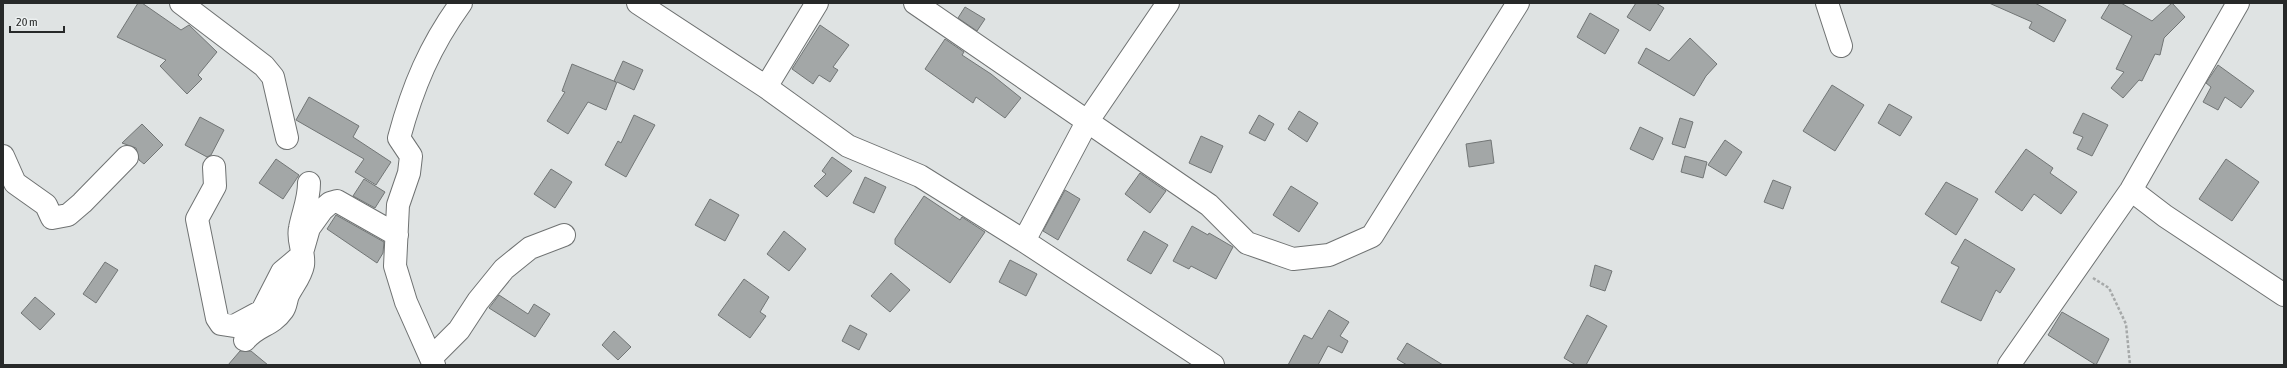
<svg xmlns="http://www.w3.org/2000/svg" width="2287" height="368" viewBox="0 0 2287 368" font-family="'Asap Condensed',sans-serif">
<rect width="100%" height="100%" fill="#dfe3e3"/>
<path fill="#a3a7a7" stroke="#727676" d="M138,3H142L181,30L189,25L217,52L198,75L202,79L187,94L160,66L166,60L117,37Z
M1636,3H1656L1664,8L1650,31L1627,17Z
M1989,3H2035L2066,20L2054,42L2029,28L2032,22Z
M2110,3H2121L2152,21L2172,3L2185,17L2164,38L2160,55L2155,54L2142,81L2139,80L2123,98L2111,88L2124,72L2116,69L2132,36L2101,18Z
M965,7L985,19L977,31L958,18Z
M1590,13L1619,30L1605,54L1577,37Z
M820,25L849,45L833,67L838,70L830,82L819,75L813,84L792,69Z
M1690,38L1717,64L1706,76L1694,96L1638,63L1646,48L1669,61Z
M945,39L964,52L962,55L991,74L1021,98L1005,118L976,97L973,103L925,69Z
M623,61L643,70L634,90L617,82L606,110L588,102L568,134L547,121L565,92L562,91L572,64L616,82L614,81Z
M2218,65L2254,91L2241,108L2225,97L2218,110L2203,102L2211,87L2206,83Z
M1832,85L1864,105L1835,151L1803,131Z
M309,97L359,126L353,137L391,162L376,185L355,172L364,159L296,120Z
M1889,104L1912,117L1900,136L1878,123Z
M1299,111L1318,123L1307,142L1288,129Z
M2083,113L2108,125L2092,156L2077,149L2083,137L2073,133Z
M634,115L655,125L626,177L605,165L618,141L621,143Z
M1259,115L1274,124L1265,141L1249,133Z
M200,117L224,130L211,155L207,157L185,145Z
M1680,118L1693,122L1685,148L1672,144Z
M142,124L163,145L144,164L139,160L136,148L122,143Z
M1640,127L1663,138L1653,160L1630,149Z
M1201,136L1223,146L1211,173L1189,163Z
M1491,140L1494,163L1469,167L1466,144Z
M1725,140L1742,152L1726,176L1708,165Z
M2026,149L2053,168L2050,173L2077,192L2061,214L2034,194L2022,211L1995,192Z
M1685,156L1707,162L1703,178L1681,172Z
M832,157L852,171L827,197L814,186L826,174L822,171Z
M276,159L299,175L283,199L259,183Z
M2226,159L2259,182L2232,221L2199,199Z
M551,169L572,182L555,208L534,194Z
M1140,173L1166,191L1150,213L1125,194Z
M865,177L886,187L874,213L853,203Z
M364,179L385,192L375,208L353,196Z
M1773,180L1791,187L1783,209L1764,202Z
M1946,182L1978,199L1956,235L1925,214Z
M1291,186L1318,203L1299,232L1273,215Z
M1065,190L1080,199L1058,240L1043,231Z
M924,196L960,220L962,217L985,232L950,283L895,244V239Z
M710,199L739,215L725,241L695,225Z
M336,215L384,242L383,253L377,263L327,229Z
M1192,226L1208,235L1209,233L1233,247L1216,279L1191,266L1189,269L1173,261Z
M784,231L806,249L789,271L767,254Z
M1144,231L1168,245L1151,274L1127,260Z
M1965,239L2015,269L2000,293L1996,290L1981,321L1941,302L1959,267L1951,263Z
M1010,260L1037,274L1026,296L999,282Z
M105,262L118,270L96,303L83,294Z
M1595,265L1612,271L1605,291L1590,286Z
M891,273L910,290L890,312L871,296Z
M744,279L769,297L760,312L766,316L750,338L718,315Z
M499,295L528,314L534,304L550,314L535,337L489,308Z
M35,297L55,314L40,330L21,313Z
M1329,310L1349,322L1340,336L1348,341L1342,353L1328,346L1318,365H1288L1304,335L1312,339Z
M2062,312L2109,339L2096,365L2048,335Z
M1587,315L1607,326L1586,365H1576L1564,358Z
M850,325L867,334L859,350L842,341Z
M614,331L631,347L618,360L602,345Z
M1407,343L1443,365H1407L1397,359Z
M240,351H251L268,365H228Z"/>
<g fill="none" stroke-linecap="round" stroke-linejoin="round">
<g stroke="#6f7272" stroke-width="24">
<path id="minor" d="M181,3L264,66L273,77L287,138
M638,3L766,87
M817,3L766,87L848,146L920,176L1024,241L1087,122L1168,3
M915,3L1209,205L1247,243L1293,259L1329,255L1372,236L1518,3
M1827,3L1841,46
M3,156L15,183L46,205L52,218L68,215L82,203L127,157
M214,167L215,186L197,219L217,318L221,324L234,326L262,311L282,272L301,256L309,228L322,210L330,203L337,201L397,235
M2131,190L2165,216L2284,295
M1024,241L1213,365
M245,340C258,324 271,327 283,310C286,306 286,300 288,295C293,285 301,276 303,265C305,253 297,241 300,228C303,212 309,200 309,183
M432,357L459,330L478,301L504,269L530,248L564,235
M434,365L406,302L395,266L398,205L409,173L411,156L399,138C413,86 430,46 461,3
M2009,365L2131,190L2238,3"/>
</g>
<path stroke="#a6a9a9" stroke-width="2.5" stroke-dasharray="3 2" stroke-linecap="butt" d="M2093,278L2109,288L2126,324L2130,365"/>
<use href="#minor" stroke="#fff" stroke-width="22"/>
</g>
<rect width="2287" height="368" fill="none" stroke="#272929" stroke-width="8"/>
<path d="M10 26v6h54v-6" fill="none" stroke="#272929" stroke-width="2"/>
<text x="16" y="26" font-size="12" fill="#272929" stroke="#ecf0f0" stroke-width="3" paint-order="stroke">20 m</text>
</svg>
